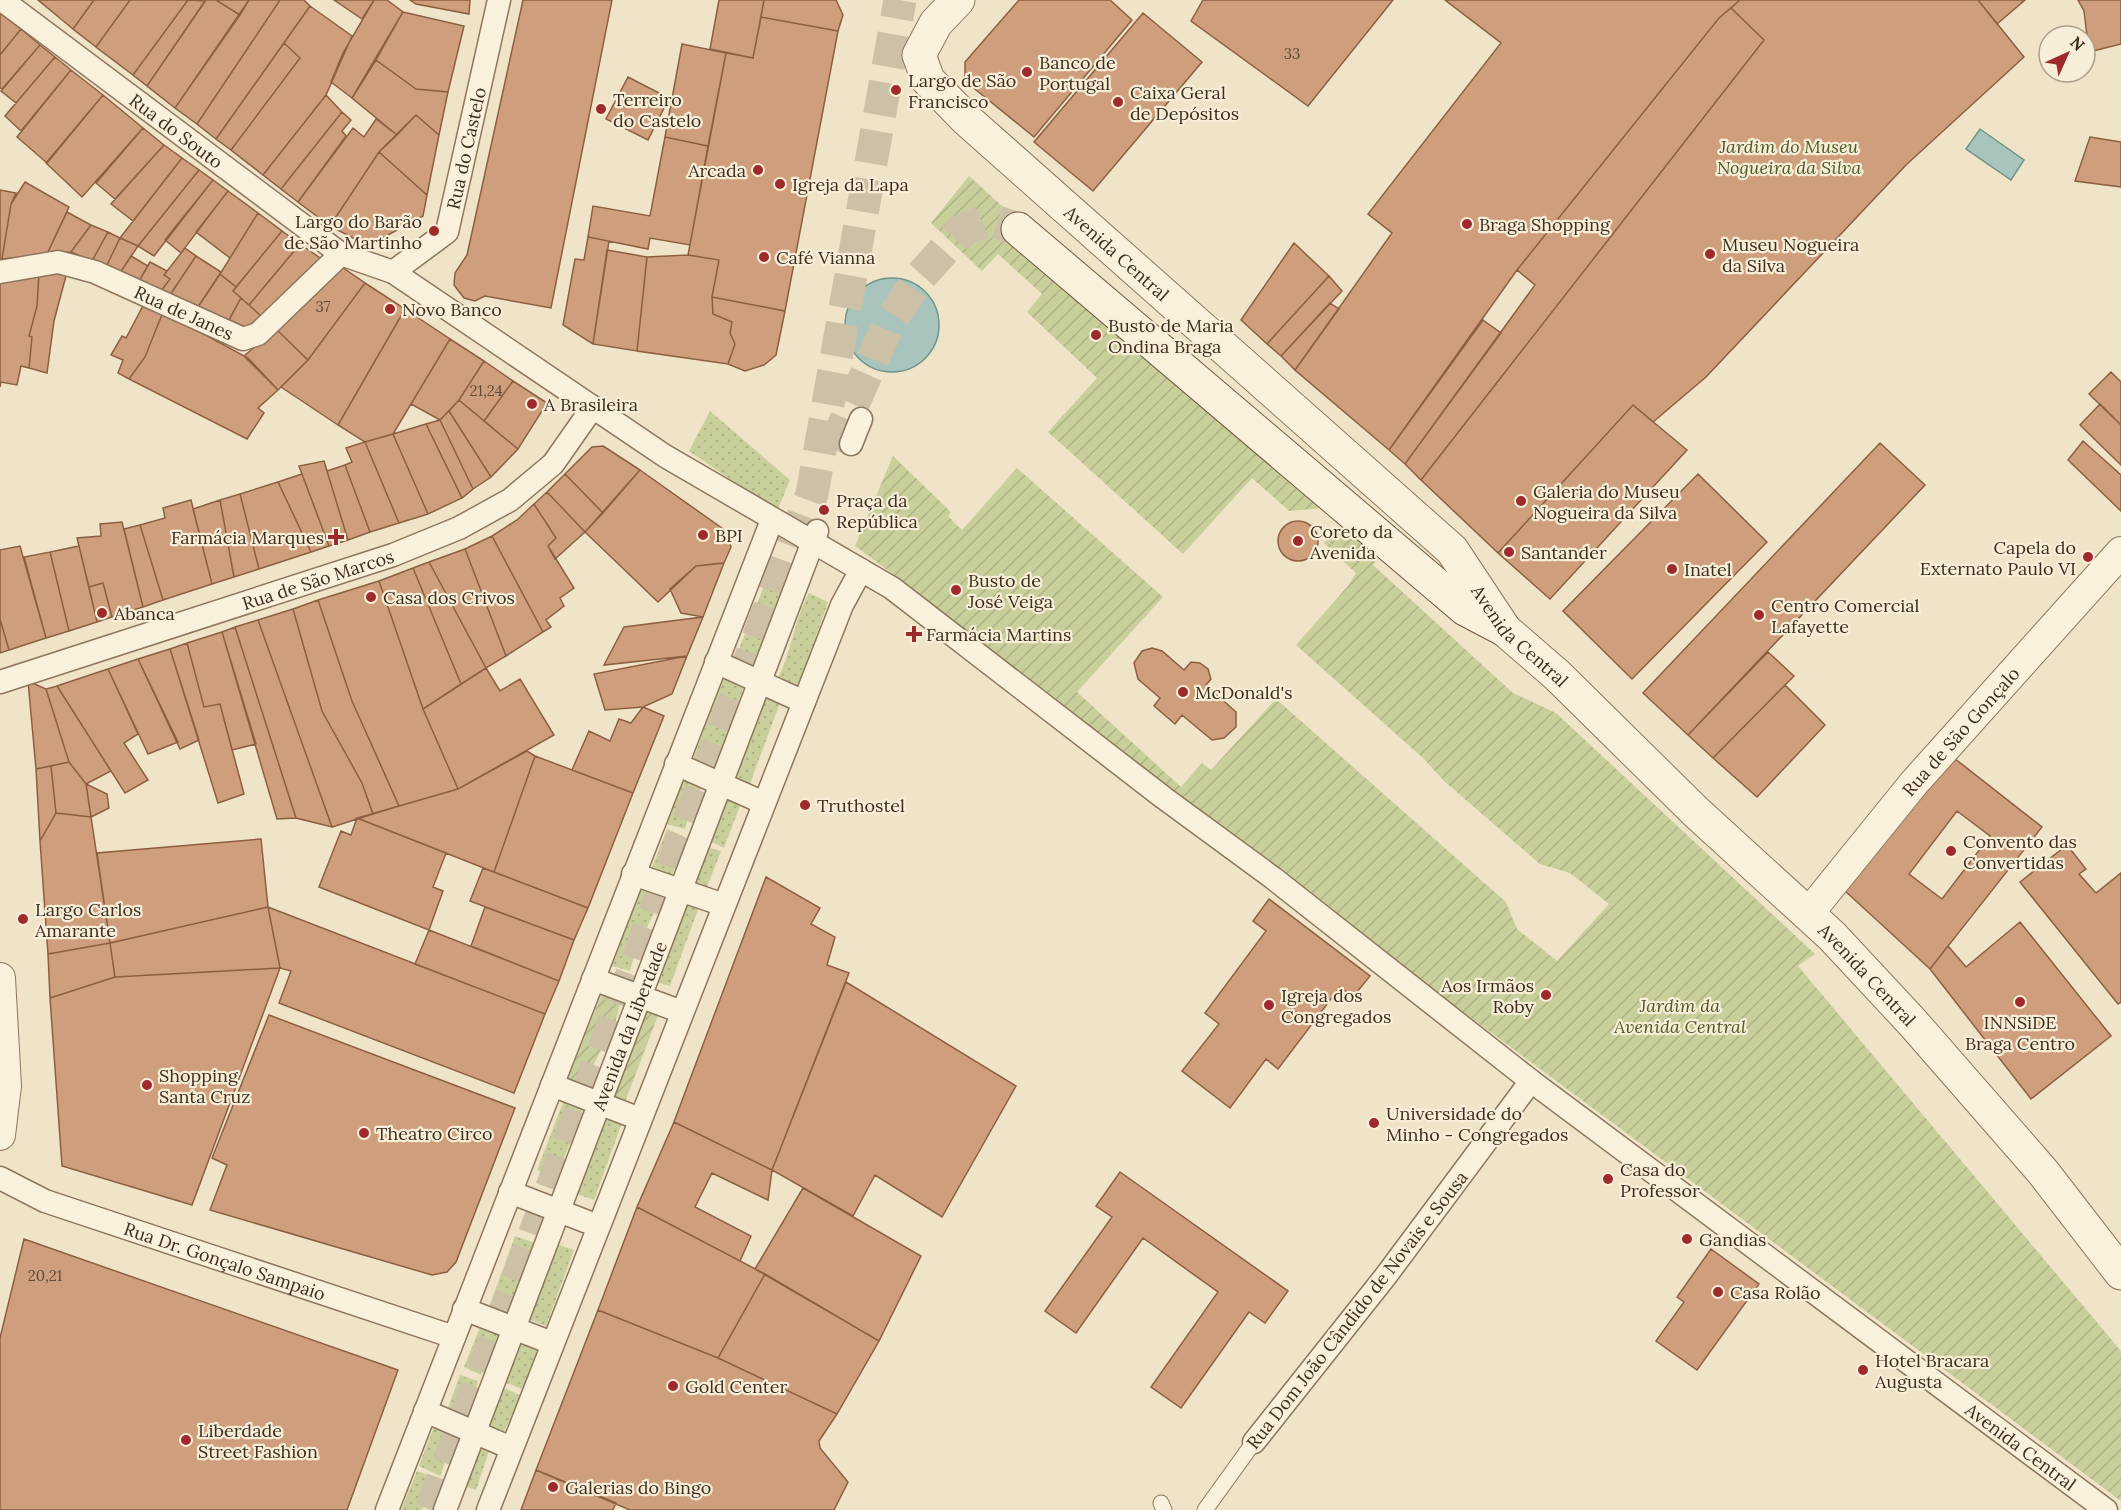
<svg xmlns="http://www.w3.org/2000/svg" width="2121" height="1510" viewBox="0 0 2121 1510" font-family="Lora,serif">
<defs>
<pattern id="grass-dots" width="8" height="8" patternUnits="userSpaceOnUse" patternTransform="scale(1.5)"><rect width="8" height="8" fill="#c9cf9b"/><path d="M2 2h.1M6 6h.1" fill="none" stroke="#aeb285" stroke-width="1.8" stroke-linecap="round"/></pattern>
<pattern id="garden-furrows" width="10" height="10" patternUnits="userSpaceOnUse" patternTransform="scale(1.5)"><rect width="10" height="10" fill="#c9cf9b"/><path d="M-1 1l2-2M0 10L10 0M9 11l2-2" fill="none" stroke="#aeb285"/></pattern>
</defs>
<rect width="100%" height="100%" fill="#f0e4c8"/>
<path fill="url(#grass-dots)" d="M710,411L790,480L777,511L689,451Z
M770,571L790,581L752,671L733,664Z
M809,593L828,602L797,691L776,682C792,652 793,623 809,593Z
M726,672L746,680L725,740L711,769L692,761Z
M766,692L781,700L748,789L731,781Z
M684,779L701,788L692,804L685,829L667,824Z
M726,796L741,803L724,848L707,840Z
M667,829L683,836L672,877L651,870Z
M707,847L721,851L705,892L689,886Z
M641,889L663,895L636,949L630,971L612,966Z
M685,899L700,904L670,986L651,981Z
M565,1097L585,1105L556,1178L537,1170Z
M605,1117L622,1123L594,1200L577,1194Z
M515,1236L535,1243L509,1315L489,1307Z
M556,1244L574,1250L546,1326L528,1319Z
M482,1322L501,1329L481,1375L464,1367Z
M522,1338L539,1345L522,1389L506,1383Z
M460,1375L478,1381L466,1421L446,1413Z
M502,1387L520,1395L503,1434L482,1426Z
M436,1421L456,1432L440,1476L419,1466Z
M472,1441L490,1448L476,1490L460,1485Z
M417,1471L438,1479L422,1510H401Z"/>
<path fill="url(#garden-furrows)" d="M969,176L1383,553L1373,565L1513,693L1556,713L1815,954L1798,966L2121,1351V1501L1192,810L912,588L855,546L893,456L951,512L948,516L962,530L1017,468L1163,597L1077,692L1181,787L1202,763L1211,770L1276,699L1506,902L1517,929L1557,961L1609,904L1570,873L1540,864L1444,781L1424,759L1296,645L1348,586L1356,573L1324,543L1341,524L1324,508L1289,511L1252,478L1183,554L1048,432L1097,378L1027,312L1042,294L998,254L982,271L931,223Z
M603,991L622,998L615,1023L582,1087L567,1081Z
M643,1007L659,1013L625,1102L607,1097Z"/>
<path fill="#a9c4bc" stroke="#6f938a" stroke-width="1.5" d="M1980,129L2024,160L2011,180L1966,149Z
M845 325a47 47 0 1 1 94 0a47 47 0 1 1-94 0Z"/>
<path fill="#cf9f7d" stroke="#8d5f41" stroke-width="1.5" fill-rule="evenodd" d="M38,0H94L73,29Z
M94,0H130L96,47L73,29Z
M130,0H188L133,75L96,47Z
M188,0L205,1L147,86L133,75Z
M216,0H249L240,15Z
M216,0L240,15L175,108L147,86L206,0Z
M249,0H280L197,124L175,108Z
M280,0H304L310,6L216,139L197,124Z
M334,0H374L362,19Z
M374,0H387L403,12L352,98L331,82L343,53Z
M410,0H470L469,14L416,4Z
M523,0H612L551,308L485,296L475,301L464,298L454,285L455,273L467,255Z
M719,0H764L753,58L710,49Z
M764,0H836L843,15L838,31L761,17Z
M1019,0H1110L1132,20L1034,137L965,81V62Z
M1203,0H1393L1308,106L1191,21Z
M1445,0H1740L1719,18L1517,270L1389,450L1295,370L1392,233L1368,214L1501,43Z
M1740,0H1978L2024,57L1906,165L1706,377L1653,422L1633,405L1498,553L1421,480L1764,40L1731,8Z
M1978,0H2025L1997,24Z
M2078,0H2121V44L2089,52L2084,11Z
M310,6L352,36L326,95L263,175L231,150L300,58L284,43Z
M1731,8L1764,40L1421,480L1405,464L1535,285L1517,270L1719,18Z
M403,12L464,26L448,92L416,89L376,60Z
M1143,13L1202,62L1093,191L1034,142Z
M1,14L21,29L0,55V15Z
M761,17L838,31L785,311L712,297L719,260L688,255L726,53L753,58Z
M21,29L40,45L2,89L0,88V55Z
M284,43L300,58L231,150L216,139Z
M682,44L726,53L708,146L665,137Z
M40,45L55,57L16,103L1,91Z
M55,57L71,70L21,131L5,116Z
M376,60L416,89L448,92L439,135L416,115L397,135L352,98Z
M71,70L103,95L47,163L17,137Z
M628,77L669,98L648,140L606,119Z
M103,95L143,128L82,197L46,163Z
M326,95L342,112L281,189L263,175Z
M342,112L351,120L342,131L346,136L298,202L281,189Z
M416,115L439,135L427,195L379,152Z
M376,119L397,135L379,152L330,226L298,202L353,128L364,137Z
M143,128L164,145L115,199L96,183Z
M665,137L708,146L690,245L650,238L648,249L588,237L593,206L650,216Z
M2090,137L2121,142V187L2075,181Z
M164,145L182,158L133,221L111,204Z
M379,152L427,195L423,216L368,246L330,226Z
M182,158L199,170L138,246L120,238Z
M199,170L213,180L154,256L138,246Z
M213,180L228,191L181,253L165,240Z
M25,182L69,207L47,254L2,259L11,204Z
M0,190L16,193L11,204L2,259H0Z
M228,191L258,213L230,258L196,232Z
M67,212L91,225L71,252L47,254Z
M258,213L282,231L236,287L220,274Z
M91,225L108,232L92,261L71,252Z
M282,231L300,244L249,305L233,291Z
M108,232L120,238L106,267L92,261Z
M588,237L609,241L593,344L563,325L575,259L584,260Z
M120,238L138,246L120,273L106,267Z
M1294,243L1329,276L1267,344L1241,320Z
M300,244L326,262L265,320L249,305Z
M185,248L196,256L170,295L161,291L170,279L164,275Z
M607,250L647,257L637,351L593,344Z
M688,255L719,260L712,297L713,314L732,322L730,333L735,344L728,364L637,351L647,257Z
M131,256L148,266L139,281L120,273Z
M196,256L221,272L198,307L170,295Z
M150,262L167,271L164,275L170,279L161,291L139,281Z
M339,265L365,283L308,360L276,329Z
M67,272L54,321L47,373L29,368L32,337L29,336L37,306L39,274Z
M39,274L37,306L29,336L32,337L29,368L21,366L17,385L1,382L0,387V279Z
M220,274L236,287L233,291L241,298L229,320L198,307Z
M1329,276L1342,291L1281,356L1267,344Z
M365,283L405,309L338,425L281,387L308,360Z
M712,297L785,311L776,355L764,365L745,371L728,364L735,344L730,333L732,322L713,314Z
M241,298L249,305L265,320L248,328L229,320Z
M145,302L163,312L145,357L129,379L118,373L123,360L111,355L122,336L126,338Z
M1330,303L1339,309L1295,370L1281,356Z
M405,309L450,339L393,434L365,442L338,425Z
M163,312L248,358L278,390L258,408L264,413L247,439L129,379L145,357Z
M1483,320L1501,333L1405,464L1389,450Z
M276,329L308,360L278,390L244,356Z
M450,339L484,361L459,400L440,420L411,404Z
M484,361L513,381L484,421L459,400Z
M2111,372L2121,382V425L2089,394Z
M513,381L547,403L518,449L484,421Z
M459,400L518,449L491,477L449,411Z
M2100,404L2121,425V465L2080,425Z
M1633,405L1687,450L1550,599L1498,553Z
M449,411L491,477L473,489L440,420Z
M440,420L473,489L462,498L426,424Z
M426,424L462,498L428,514L393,434Z
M393,434L428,514L399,523L365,442Z
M2083,441L2121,475V511L2068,460Z
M365,442L399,523L370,532L345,465L352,462L346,448Z
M1880,443L1925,485L1688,735L1643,693Z
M603,446L640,470L603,513L565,474L592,447Z
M324,461L348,540L329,546L299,466Z
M345,465L370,532L348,540L327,471Z
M640,470L726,531L731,547L724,563L696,566L658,602L585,532Z
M302,474L329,546L311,552L278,482Z
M565,474L603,513L585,532L547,492Z
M1698,474L1767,542L1632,679L1563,611Z
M278,482L311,552L259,569L240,494Z
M547,492L585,532L555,559L548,546L556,538L534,504Z
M240,494L259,569L234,577L220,500Z
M191,500L212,584L163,600L140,525L165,518L163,508Z
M220,500L234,577L212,584L193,509Z
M534,504L556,538L548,546L574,588L560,598L564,606L546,620L551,627L543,632L492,536L517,520Z
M1278 541a20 20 0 1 1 40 0a20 20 0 1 1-40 0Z
M122,522L143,607L112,617L103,583L89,587L77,538L101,536L100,524Z
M140,525L163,600L143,607L124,529Z
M492,536L543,632L506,656L465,549Z
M20,546L46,638L9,650L0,619V550Z
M79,546L97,622L69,631L50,552Z
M465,549L506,656L486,668L429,562Z
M50,552L69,631L46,638L24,557Z
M429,562L486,668L461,684L413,568Z
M724,563L703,617L681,613L670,589L696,566Z
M413,568L461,684L423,709L379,581Z
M379,581L423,709L458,789L399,806L352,701L318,600Z
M103,583L112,617L97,622L89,587Z
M318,600L352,701L399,806L373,814L362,783L322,711L293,609Z
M293,609L322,711L362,783L373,814L332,827L258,620Z
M703,617L687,656L604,665L624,627Z
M0,619L9,650L0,653Z
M258,620L332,827L296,818L235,627Z
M235,627L296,818L277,819L222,632Z
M222,632L256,744L232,750L220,704L204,707L187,643Z
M187,643L204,707L220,704L244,794L218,803L170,649Z
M1152,648L1162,651L1184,670L1191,662L1200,663L1208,669L1211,679L1206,685L1236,712V727L1224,738L1212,740L1182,715L1175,724L1154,706L1160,698L1138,679L1134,663L1142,651Z
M170,649L199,740L180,749L138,659Z
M1768,652L1794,676L1713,758L1688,735Z
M687,656L672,694L643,707L605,710L594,674Z
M138,659L178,742L148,754L108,669Z
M486,668L500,691L520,679L554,735L458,789L423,709Z
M108,669L138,734L124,743L148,780L125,793L57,686Z
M28,681L46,689L69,762L36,769Z
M1785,685L1825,725L1757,797L1713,758Z
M57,686L111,771L86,784L69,762L46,689Z
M643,707L664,716L633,793L572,770L589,731L610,741L619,719L631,723Z
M527,751L535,756L494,872L357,818L458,789Z
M535,756L633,793L588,908L494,872Z
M1954,758L2042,827L1930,969L1844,890ZM1957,811L1990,836L1942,899L1909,874Z
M69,762L86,784L91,817L56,813L51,766Z
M51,766L56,813L40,841L36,769Z
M86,784L107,794L109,808L91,817Z
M56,813L91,817L110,943L48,954L40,841Z
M357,818L446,853L433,887L443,891L429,930L319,887L341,831L351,835Z
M261,839L268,907L110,943L97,853Z
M2067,845L2086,869L2079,874L2096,893L2121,873V1002L2118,1004L2020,882Z
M483,868L588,908L574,940L470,901Z
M766,877L820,908L811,924L835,937L827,965L849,973L772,1170L674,1122Z
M1269,899L1370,976L1353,997L1340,987L1278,1069L1266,1059L1230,1108L1182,1071L1219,1024L1205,1013L1266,931L1253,921Z
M268,907L280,968L115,977L110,943Z
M268,907L545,1014L514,1093L279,1003L291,971L280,968Z
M485,907L574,940L559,981L471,946Z
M2020,922L2111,1036L2031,1099L1930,969L1948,946L1966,967Z
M429,930L559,981L545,1014L415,964Z
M110,943L115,977L50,998L48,954Z
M280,968L192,1205L62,1166L50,998L115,977Z
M846,982L1016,1086L942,1217L875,1175L853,1216L772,1170Z
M269,1015L515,1108L456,1262L447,1272L432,1275L210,1210L227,1165L212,1158Z
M674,1122L772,1170L768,1200L712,1173L695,1207L751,1236L740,1261L637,1207Z
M1120,1172L1288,1291L1265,1323L1249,1312L1181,1408L1151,1387L1218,1292L1143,1238L1076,1333L1045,1311L1112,1217L1096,1206Z
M803,1188L921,1256L879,1341L755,1269Z
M637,1207L765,1274L718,1358L598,1310Z
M24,1239L398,1370L347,1510H0V1338Z
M1711,1249L1759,1284L1697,1370L1656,1341L1684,1302L1677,1297Z
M765,1274L879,1341L837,1414L718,1358Z
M598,1310L718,1358L837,1414L819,1441L820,1448L848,1482L834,1510H630L536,1470Z
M536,1470L616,1503L613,1510H521Z"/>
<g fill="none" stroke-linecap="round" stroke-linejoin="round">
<path stroke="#ccc0a6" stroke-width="33" stroke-dasharray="33 16" stroke-linecap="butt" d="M833,449L889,323L921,276L961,231L989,219L1018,229
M431,1510L812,494L900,0"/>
<g stroke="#8d765c" stroke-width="17">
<path id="service" d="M1161,1503L1164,1510
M1205,1510L1254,1442"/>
</g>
<g stroke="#8d765c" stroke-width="25">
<g id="pedestrian">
<path id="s1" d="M2,0L341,254L393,272L665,456L892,588L1164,798L1273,878L1531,1081L2106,1510"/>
<path id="s2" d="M0,272L58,262L95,272L243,339L258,334L341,254"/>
<path id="s3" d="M393,272L447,232L499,0"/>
<path d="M851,444L861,419"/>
<path d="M716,662L804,702"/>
<path id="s4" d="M0,682L393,555L459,528L510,500L553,464L593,407"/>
<path d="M676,764L764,803"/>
<path d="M633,874L724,905"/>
<path d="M593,979L682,1012"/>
<path d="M552,1085L640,1119"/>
<path id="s5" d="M0,1178L45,1201L454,1337"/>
<path d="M510,1192L598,1226"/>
<path d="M464,1309L552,1343"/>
<path d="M425,1411L511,1448"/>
<path d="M1254,1442L1385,1277L1531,1081"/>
<path d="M387,1510L772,520"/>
<path id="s6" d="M445,1510L817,531"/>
<path d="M488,1510L842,605L861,570"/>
</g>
</g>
<g stroke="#8d765c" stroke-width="32">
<g id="minor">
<path id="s7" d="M1808,914L1914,783L2121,552"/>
<path d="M0,978L6,1086L0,1135"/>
</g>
</g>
<g stroke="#8d765c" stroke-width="35">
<g id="tertiary">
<path id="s8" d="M958,0L936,23L919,55L928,80L967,120L1452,550L1505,630L1557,675L1696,812L1832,936L1913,1023L2043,1172L2121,1273"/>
</g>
</g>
<g stroke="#6f573f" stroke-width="35">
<path id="secondary" d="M1018,229L1465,609L1505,630"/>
</g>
<use href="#service" stroke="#faf1dc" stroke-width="15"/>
<use href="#pedestrian" stroke="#faf1dc" stroke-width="22"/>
<use href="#minor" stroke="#faf1dc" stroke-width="30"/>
<use href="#tertiary" stroke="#faf1dc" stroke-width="33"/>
<use href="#secondary" stroke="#faf1dc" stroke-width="33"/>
</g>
<g fill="#9e2a2b" stroke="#f7eed8" stroke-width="2">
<circle cx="1027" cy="72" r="6"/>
<circle cx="896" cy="90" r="6"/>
<circle cx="1118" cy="102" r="6"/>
<circle cx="601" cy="109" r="6"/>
<circle cx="758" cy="170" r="6"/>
<circle cx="780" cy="184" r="6"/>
<circle cx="1467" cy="224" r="6"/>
<circle cx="434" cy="231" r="6"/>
<circle cx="1710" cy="254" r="6"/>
<circle cx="764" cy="257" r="6"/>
<circle cx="390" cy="309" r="6"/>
<circle cx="1096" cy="335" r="6"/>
<circle cx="532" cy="404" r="6"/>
<circle cx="1521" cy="501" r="6"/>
<circle cx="824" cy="510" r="6"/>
<circle cx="703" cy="535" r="6"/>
<path d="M333 528h6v6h6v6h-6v6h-6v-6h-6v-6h6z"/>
<circle cx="1298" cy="541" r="6"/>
<circle cx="1509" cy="552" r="6"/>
<circle cx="2088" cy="557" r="6"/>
<circle cx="1672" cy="569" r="6"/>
<circle cx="956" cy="590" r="6"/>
<circle cx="371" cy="597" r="6"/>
<circle cx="102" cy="613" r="6"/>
<circle cx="1759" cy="615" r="6"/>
<path d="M911 625h6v6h6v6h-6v6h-6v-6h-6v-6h6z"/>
<circle cx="1183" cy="692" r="6"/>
<circle cx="805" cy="805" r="6"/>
<circle cx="1951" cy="851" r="6"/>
<circle cx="23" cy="919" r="6"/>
<circle cx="1546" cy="995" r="6"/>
<circle cx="2020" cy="1002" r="6"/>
<circle cx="1269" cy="1005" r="6"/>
<circle cx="147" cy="1085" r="6"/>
<circle cx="1374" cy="1123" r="6"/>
<circle cx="364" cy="1133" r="6"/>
<circle cx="1608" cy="1179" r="6"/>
<circle cx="1687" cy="1239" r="6"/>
<circle cx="1718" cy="1292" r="6"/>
<circle cx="1863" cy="1370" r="6"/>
<circle cx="673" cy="1386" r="6"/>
<circle cx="186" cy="1440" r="6"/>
<circle cx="553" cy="1487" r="6"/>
</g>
<g text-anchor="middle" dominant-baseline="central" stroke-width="4.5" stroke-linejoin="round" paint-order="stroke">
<g font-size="15" fill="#624a37">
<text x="1292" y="53">33</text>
<text x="323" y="306">37</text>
<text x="486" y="390">21,24</text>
<text x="45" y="1275">20,21</text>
</g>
<g font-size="18" fill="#3d2e20" stroke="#f7eed8" text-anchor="start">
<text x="1039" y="62">Banco de<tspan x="1039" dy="21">Portugal</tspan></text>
<text x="908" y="80">Largo de São<tspan x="908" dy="21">Francisco</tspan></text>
<text x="1130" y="92">Caixa Geral<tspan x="1130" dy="21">de Depósitos</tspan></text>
<text x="613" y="99">Terreiro<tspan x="613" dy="21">do Castelo</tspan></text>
<text x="746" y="170" text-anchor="end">Arcada</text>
<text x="792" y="184">Igreja da Lapa</text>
<text x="422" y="221" text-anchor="end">Largo do Barão<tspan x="422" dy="21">de São Martinho</tspan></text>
<text x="1479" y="224">Braga Shopping</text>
<text x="1722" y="244">Museu Nogueira<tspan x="1722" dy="21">da Silva</tspan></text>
<text x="776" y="257">Café Vianna</text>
<text x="402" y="309">Novo Banco</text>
<text x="1108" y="325">Busto de Maria<tspan x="1108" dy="21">Ondina Braga</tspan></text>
<text x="544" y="404">A Brasileira</text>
<text x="1533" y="491">Galeria do Museu<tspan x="1533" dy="21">Nogueira da Silva</tspan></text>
<text x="836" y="500">Praça da<tspan x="836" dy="21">República</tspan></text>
<text x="1310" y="531">Coreto da<tspan x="1310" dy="21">Avenida</tspan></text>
<text x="715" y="535">BPI</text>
<text x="324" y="537" text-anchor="end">Farmácia Marques</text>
<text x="2076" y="547" text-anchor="end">Capela do<tspan x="2076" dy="21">Externato Paulo VI</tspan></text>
<text x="1521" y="552">Santander</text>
<text x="1684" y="569">Inatel</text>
<text x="968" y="580">Busto de<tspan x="968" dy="21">José Veiga</tspan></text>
<text x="383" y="597">Casa dos Crivos</text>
<text x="1771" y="605">Centro Comercial<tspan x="1771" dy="21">Lafayette</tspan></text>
<text x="114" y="613">Abanca</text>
<text x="926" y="634">Farmácia Martins</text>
<text x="1195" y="692">McDonald's</text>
<text x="817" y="805">Truthostel</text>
<text x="1963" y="841">Convento das<tspan x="1963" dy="21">Convertidas</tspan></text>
<text x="35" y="909">Largo Carlos<tspan x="35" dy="21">Amarante</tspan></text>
<text x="1534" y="985" text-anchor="end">Aos Irmãos<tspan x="1534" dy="21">Roby</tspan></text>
<text x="1281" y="995">Igreja dos<tspan x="1281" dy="21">Congregados</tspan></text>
<text x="2020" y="1022" text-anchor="middle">INNSiDE<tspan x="2020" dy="21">Braga Centro</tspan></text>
<text x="159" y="1075">Shopping<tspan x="159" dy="21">Santa Cruz</tspan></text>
<text x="1386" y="1113">Universidade do<tspan x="1386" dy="21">Minho - Congregados</tspan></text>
<text x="376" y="1133">Theatro Circo</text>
<text x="1620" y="1169">Casa do<tspan x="1620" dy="21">Professor</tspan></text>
<text x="1699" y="1239">Gandias</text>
<text x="1730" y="1292">Casa Rolão</text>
<text x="1875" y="1360">Hotel Bracara<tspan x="1875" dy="21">Augusta</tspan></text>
<text x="685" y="1386">Gold Center</text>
<text x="198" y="1430">Liberdade<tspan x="198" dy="21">Street Fashion</tspan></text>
<text x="565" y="1487">Galerias do Bingo</text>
</g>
<g font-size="18" fill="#3d2e20" stroke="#f7eed8">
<text stroke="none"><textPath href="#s1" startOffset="218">Rua do Souto</textPath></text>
<text stroke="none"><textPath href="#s3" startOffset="153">Rua do Castelo</textPath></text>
<text stroke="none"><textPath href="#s8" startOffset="351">Avenida Central</textPath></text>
<text stroke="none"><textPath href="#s2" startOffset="195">Rua de Janes</textPath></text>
<text stroke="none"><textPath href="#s4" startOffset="334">Rua de São Marcos</textPath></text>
<text stroke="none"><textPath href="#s8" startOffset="909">Avenida Central</textPath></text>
<text stroke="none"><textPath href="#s7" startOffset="238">Rua de São Gonçalo</textPath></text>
<text stroke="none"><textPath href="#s8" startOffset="1395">Avenida Central</textPath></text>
<text stroke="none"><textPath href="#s6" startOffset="518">Avenida da Liberdade</textPath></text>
<text stroke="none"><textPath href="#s5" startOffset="240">Rua Dr. Gonçalo Sampaio</textPath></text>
<text transform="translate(1357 1310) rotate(-52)">Rua Dom João Cândido de Novais e Sousa</text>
<text stroke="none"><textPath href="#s1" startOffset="2488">Avenida Central</textPath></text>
</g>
<g font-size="18" font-style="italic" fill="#4d5a26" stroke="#f7eed8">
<text x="1789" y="146">Jardim do Museu<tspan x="1789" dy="21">Nogueira da Silva</tspan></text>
<text x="1680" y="1005">Jardim da<tspan x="1680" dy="21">Avenida Central</tspan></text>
</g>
</g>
<g transform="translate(2067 54) rotate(45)"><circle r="28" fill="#f7eed8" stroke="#ada18e" stroke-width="1.5"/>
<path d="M0-4.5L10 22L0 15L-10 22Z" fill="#9e2a2b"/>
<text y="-9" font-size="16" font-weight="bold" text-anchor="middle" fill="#3d2e20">N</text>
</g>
</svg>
